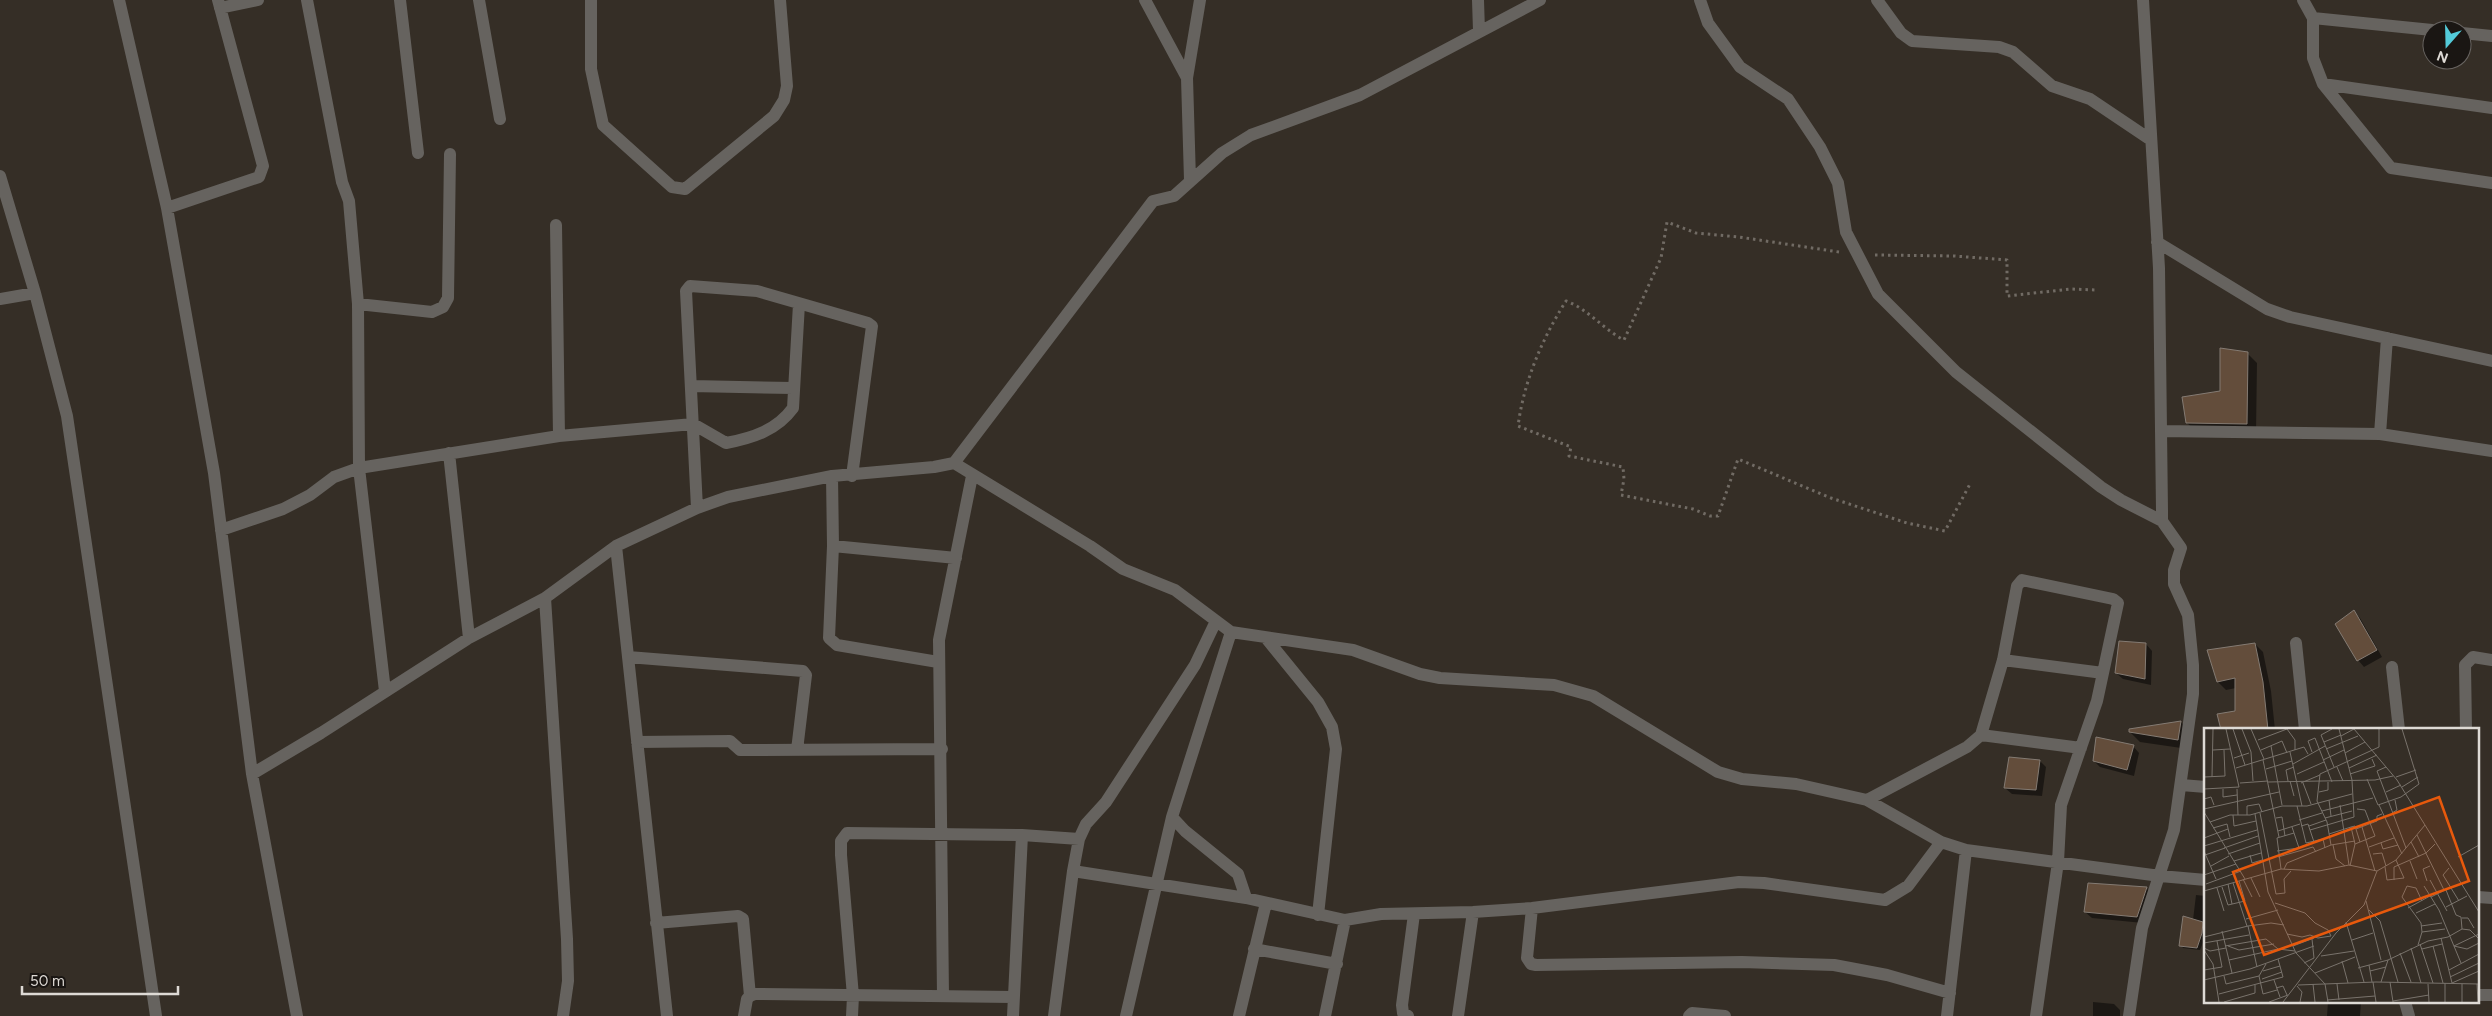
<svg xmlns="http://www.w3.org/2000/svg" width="2492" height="1016" viewBox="0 0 2492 1016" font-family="Figtree,sans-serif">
<rect width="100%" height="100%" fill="#352e26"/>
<path fill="#0007" d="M2247,353L2257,363L2256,433L2197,432L2187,423L2221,392Z
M2354,612L2360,618L2382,657L2364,667L2358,660Z
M2146,644L2152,651L2151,685L2123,679L2116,673Z
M2255,644L2263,652L2271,691L2275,730H2223L2236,712V688L2226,690L2218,682Z
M2181,722L2190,732L2188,749L2140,742L2130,732Z
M2133,746L2139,753L2134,776L2100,767L2094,761Z
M2040,761L2046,767L2042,796L2012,794L2005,788Z
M2146,888L2153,894L2143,923L2092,918L2085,912Z
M2196,895L2206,896V935L2200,950L2183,948L2181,945L2193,920Z
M2093,1002L2114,1004L2120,1010V1016H2093Z
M2328,1002H2361L2360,1016H2327Z"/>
<path fill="#634d3b" stroke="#847b73" d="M2220,348L2248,352L2247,424L2186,423L2182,397L2220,391Z
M2354,610L2377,650L2357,661L2335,624Z
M2119,641L2146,643L2145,679L2115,673Z
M2255,643L2263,682L2268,730H2221L2217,714L2235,711V678L2217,682L2207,650Z
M2181,721L2178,740L2129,732V729Z
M2096,737L2134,745L2127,770L2093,761Z
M2009,757L2040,760L2036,790L2004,788Z
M2088,883L2147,887L2137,917L2084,912Z
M2183,916L2203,922L2202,933L2197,948L2179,946Z"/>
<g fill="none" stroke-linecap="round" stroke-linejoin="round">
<path stroke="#716b64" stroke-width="3" stroke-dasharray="2.5 4" stroke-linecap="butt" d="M1839,252L1739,237L1696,233L1667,222L1661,258L1624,340C1603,329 1588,309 1566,301C1542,339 1524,381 1518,426L1571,447L1569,456L1623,467L1624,479L1621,495L1693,509L1710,516H1718L1738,459L1831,498L1907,523L1945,531L1970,484
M1875,255L1954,256L2007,260V296L2071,289L2095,290"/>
<path stroke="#66635f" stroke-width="12" d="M119,0L167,208L214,473L252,774L297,1016
M307,0L342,182L349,201L358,304L359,468L385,691
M400,0L418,153
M479,0L500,119
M591,0V69L603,125L672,187L685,189L774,116L784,100L787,86L780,0
M1145,0L1187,78
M1478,0L1479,31
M1700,0L1708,23L1740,67L1788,99L1820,147L1838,183L1846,232L1878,294L1956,372L2101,487L2121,500L2162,521
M1877,0L1901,33L1912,41L1999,47L2013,52L2052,86L2090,99L2151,140
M2303,0L2313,18
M220,8L258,0
M2432,30L2313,18V58L2323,84L2391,168L2492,183
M2462,33L2492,36
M2323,84L2492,108
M0,176L35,293L67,416L156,1016
M1190,180L1187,78L1200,0
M167,208L259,177L263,166L218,0
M556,225L559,436
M2157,242L2267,309L2290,317L2492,361
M0,299L35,293
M358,304L432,312L443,307L448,298L450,154
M691,386L793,388
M2161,431L2380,434L2492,451
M2380,434L2387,338
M449,453L469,638
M954,463L1090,546L1123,569L1175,590L1231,632L1353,650L1420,674L1440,678L1554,685L1593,696L1718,772L1742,779L1796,784L1867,800L1941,842L1966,850L2160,876L2206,880
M832,476L833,546L829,638L837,645L938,662
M697,508L686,291L690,286L757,291L868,323L872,326L852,476
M221,530L283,509L310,495L334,477L359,468L559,436L693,424L726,443C753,438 777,430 793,408L799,304
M616,546L667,1016
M833,546L956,558
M545,598L567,939L568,981L563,1016
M1266,638L1318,702L1332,727L1336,749L1318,915
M2296,643L2305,730
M628,657L803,671L806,675L797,750
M2003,660L2103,673
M2392,667L2399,730
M2466,730L2465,665L2473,657L2492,660
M1981,735L2081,748
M637,742L730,741L740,750L942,749
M252,774L321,733L469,638L545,598L616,546L697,508L728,497L832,476L934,467L954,463L1153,201L1174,196L1222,153L1251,135L1360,95L1540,0
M2181,785L2206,787
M1867,800L1967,747L1981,735L2003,660L2017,586L2022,580L2113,599L2118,603L2097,701L2061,805L2058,862L2036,1016
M1172,817L1185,831L1238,874L1246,898
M1073,871L1246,898L1345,920L1381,914L1473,912L1532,908L1739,882L1764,883L1885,900L1908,886L1941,842
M2478,897L2492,898
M1532,908L1527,958L1531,964L1536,965L1742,962L1834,965L1887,975L1950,993
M656,923L738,916L743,919L750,996L747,999L744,1016
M1254,949L1337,964
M2478,995H2492
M750,996L755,994L1013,997
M943,996L939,640L972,476
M2405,1002L2409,1016
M852,1016L853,996L841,855V841L847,833L1022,835L1079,839
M1013,1016L1022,835
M1054,1016L1073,871L1079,839L1086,824L1106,802L1195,665L1216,621
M1126,1016L1172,817L1231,632
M1239,1016L1266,903
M1325,1016L1345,920
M1408,1016L1403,1013L1402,1005L1414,914
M1458,1016L1473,912
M1689,1016L1692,1013L1725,1016
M1947,1016L1966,850
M2129,1016L2142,928L2174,830L2193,694V665L2188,615L2174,584V570L2181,548L2162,521V511L2159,268L2143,0"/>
</g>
<g transform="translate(2204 728)">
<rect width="275" height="275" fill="#352e26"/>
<path fill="none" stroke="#79736c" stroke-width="1" d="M29,1L41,37M38,1L47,24L49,53M47,1L60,31M128,1L117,7L130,39M137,8L150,1L193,52L275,184M54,12L83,1L91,12V22M120,14L137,7M67,18L78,77M122,21L154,8M9,22L26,21M57,22L78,13L83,25M86,24L98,78M108,24L104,13L111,10L128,54M141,25L161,14M30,30L45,25M59,32L75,109M119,32L140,22M89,36L121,18M133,39L139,53M182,39L173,43L202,120M32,40L100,19L104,26M145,40L173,27M62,41L88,33M93,46L120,34M146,46L171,38L168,31M0,49L21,48L20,22M8,49L9,1M192,49L212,42M163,51L174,77L197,69L215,56L198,1M84,53L82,42L90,39M86,53L90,68M64,54L171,52L189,48M36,55L64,53M97,55L116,47M99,55L107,76M198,59L214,49M0,61L35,59L22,1M19,61V69L33,67M33,61L34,87M115,64L124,62V54M182,64L197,57M0,71L7,69L10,77M125,72L127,88M136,77L145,137M175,77L198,126M93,78L102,115L119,111L121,120M0,81L75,64M118,83L169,70M0,84L41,151M56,85L72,166L81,165L80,151L87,143M188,85L193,82L191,72M51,86L64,164L92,225L121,256L124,274M29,87L30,98L52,93M43,87V78L55,76L58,84M72,90L78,89L81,108M121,90L148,83M95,92L118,85M6,94L26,87H46L78,78H103L148,66M97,98L104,96L110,114M105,98L122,92M147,99L151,98L156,114M158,99L171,143M9,100L23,96L26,109M152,101L173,93V88L178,86M106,102L150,89L148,52L135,1M74,103L96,96M125,106L147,99M213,107L240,162M0,110L24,101M207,114L215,129M177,115L179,121L194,117M151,116L171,108L161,82L153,81M127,117L123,94L113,73L116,46L175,19V1M129,117L132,131L141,138M0,118L53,102M165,119L190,110M20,120L54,108M0,123L12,151M73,123L95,120L88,99M24,126L56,115M169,126L178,125L182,138M1,127L21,120M46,127L48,135L58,132M74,129L109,119L112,124M254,129L275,117M30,133L57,125M206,133L213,151M7,138L25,128M146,138L151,116L147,99M181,139L183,152L200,150L192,132M245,140L239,147L255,173M77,141L73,110L90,105M80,141L83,135L127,117L151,113M0,147L32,136M47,150L56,169M39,151L48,169M190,152V139L222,125L231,116M226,152L243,183M223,153L219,141L226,138M29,155L43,198M2,156L37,143M24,156L28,176M220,158L235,182L257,235M18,159L24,177L41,173L35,153M13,160L20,183M242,162L252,187L257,189L258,201M0,163L77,141L115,143L145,137L173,143M227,169L247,159M162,173L177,232M71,175L101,185L111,195L124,202L127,208M242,179L263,168M204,180L226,168M165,182L176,193L194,254M212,185L231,176M258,190H264L270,200M42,191L74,182M142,194L160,254M44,198L53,239M217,198L238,195M18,203L28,245M218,204L241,201M83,206L98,209L106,207L114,210L127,208M0,209L44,198L67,195L80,197M237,210L248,255L275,243M148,212L169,205M0,215L45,207M216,216L229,255M214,217L218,204L217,195L198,169L203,158L212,160L218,173M21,218L62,211L74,221L25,232M24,218L35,222L70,216M89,218L110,210M229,218L239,255M250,218L275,206M250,218L263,221L275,215M0,220L6,223L22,220M207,220L217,255M74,221L91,223M218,221L238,216M0,222L9,236L15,274M196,225L207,254M117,228L150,223M138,233L144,255M100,235L110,230L108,211M62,236L55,248L59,266L73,262M165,237L168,254M154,240L184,232L224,213L244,209L258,201L266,202L275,211M0,242L18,239L13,213M245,242L275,226M59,243L76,238M166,243L182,239M111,245L151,229M20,248L22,256L55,248M246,249L275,235M58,251L78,244M0,252L46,241L110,218M70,252L76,269M169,254L172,274M177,254L184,232M186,254L189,274M241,255V274M109,256L111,274M133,256L135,272M224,256L225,274M258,256V274M273,256L274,274M94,257L172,254L275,256M93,258L98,264L96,274M72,260L79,258L83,267M15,266L79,249L74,231M123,272L171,268M189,273L225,267M20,274L51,265V257M65,274L84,267M79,274L132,205L160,177L173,143L192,132L221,97"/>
<path fill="#e8590c" fill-opacity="0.15" stroke="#e8590c" stroke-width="2.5" d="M235,69L265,153L60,227L29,144Z"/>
<rect width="275" height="275" fill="none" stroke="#dedad5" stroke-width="2.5"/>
</g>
<g transform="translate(2447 45) rotate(200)"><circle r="24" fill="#1a1613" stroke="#686461"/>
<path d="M0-4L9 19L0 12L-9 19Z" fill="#53cbda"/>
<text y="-8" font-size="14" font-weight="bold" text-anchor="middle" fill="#dedad5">N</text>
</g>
<path d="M22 986v8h156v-8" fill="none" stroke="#dedad5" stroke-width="2.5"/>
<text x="30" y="986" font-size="15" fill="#dedad5" stroke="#1a1613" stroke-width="4" paint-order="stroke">50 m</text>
</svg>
